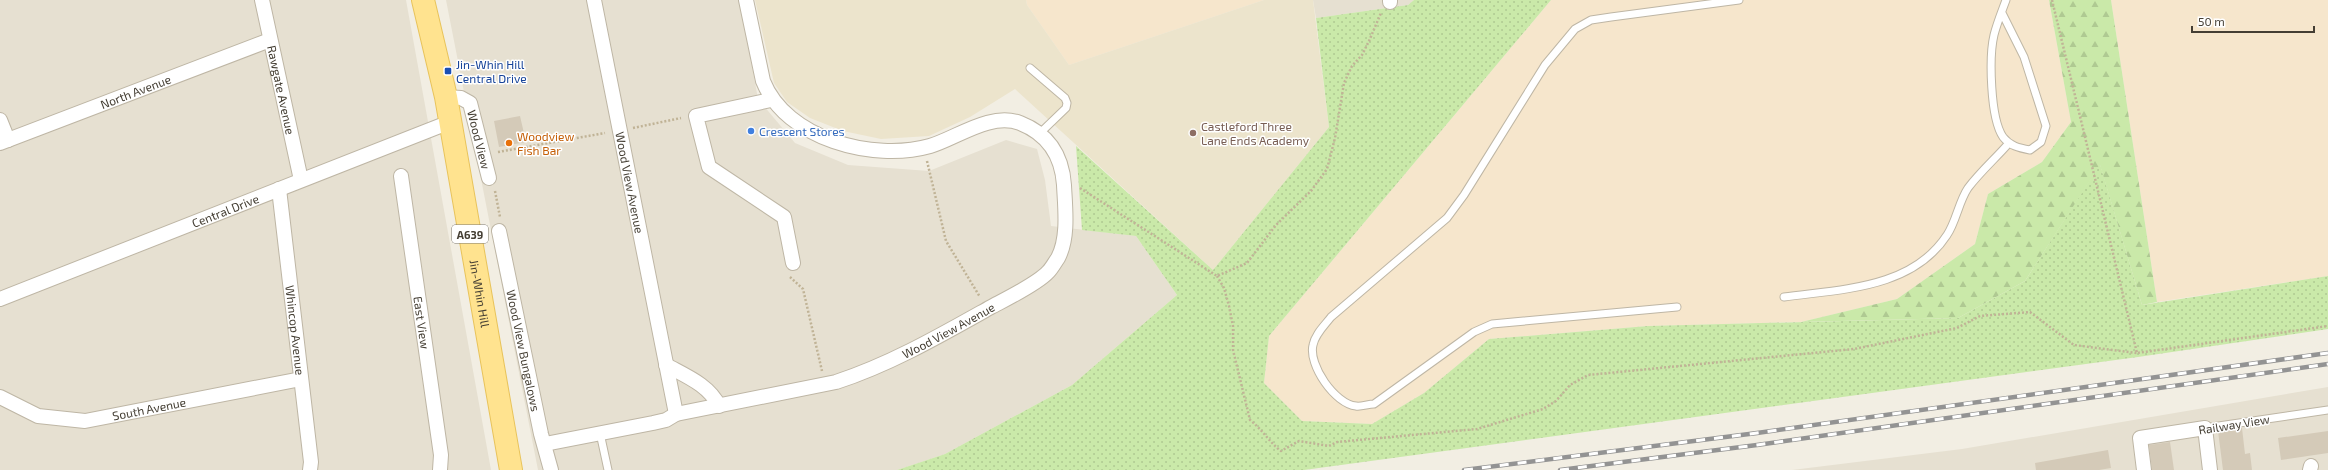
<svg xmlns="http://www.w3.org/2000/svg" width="2328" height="470" viewBox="0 0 2328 470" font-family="'Exo 2',sans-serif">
<defs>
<pattern id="grass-dots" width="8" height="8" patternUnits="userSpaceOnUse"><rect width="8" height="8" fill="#cae9a9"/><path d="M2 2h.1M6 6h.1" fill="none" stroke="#afc992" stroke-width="1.8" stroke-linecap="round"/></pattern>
<pattern id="forest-firs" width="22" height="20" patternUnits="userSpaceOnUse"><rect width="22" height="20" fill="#cae9a9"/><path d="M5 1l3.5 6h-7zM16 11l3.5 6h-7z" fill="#afc992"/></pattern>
</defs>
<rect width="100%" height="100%" fill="#f2eee3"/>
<path fill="#e6e0d1" d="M0,0H406L491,470H0Z
M446,0H740L758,99L795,143L848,165L929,171L1006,140L1037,149L1045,180L1051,226L1136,236L1177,295L1072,385L945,454L897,470H538Z
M1313,0H1414L1408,5L1316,18Z
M2328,387V470H1792L1962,449Z"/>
<path fill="#f6e6cc" d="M1026,0H1264L1069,65L1027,5Z
M1551,0H2049L2071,122L2042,162L1988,194L1975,244L1897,299L1801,322L1648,326L1489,339L1424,393L1372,424L1302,421L1264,383L1269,336Z
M2111,0H2328V276L2157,302Z"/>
<path fill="#ece4cc" d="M755,0H1026L1027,5L1069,65L1264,0H1313L1329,127L1213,270L1015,89L970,117L929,136L881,139L843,131L810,118L787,102L774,83Z"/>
<path fill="url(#grass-dots)" d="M1414,0H1551L1269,336L1264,383L1302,421L1372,424L1424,393L1489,339L1648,326L1958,318L2025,281L2100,164L2142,305L2328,276V329L2138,357L1304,470H897L945,454L1072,385L1177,295L1136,236L1082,230L1076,146L1213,270L1329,127L1316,18L1408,5Z"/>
<path fill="url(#forest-firs)" d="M2049,0H2111L2157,302L2142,305L2100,165L2025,281L1958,318L1801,322L1897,299L1975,244L1988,194L2042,162L2071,122Z"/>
<path fill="#d4cab8" d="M520,116L526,142L499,147L494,121Z
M2242,428L2245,454L2250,453L2252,470H2223L2218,431Z
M2328,431V453L2281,460L2278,438Z
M2170,442L2174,470H2152L2149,445Z
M2108,450L2111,468L2099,470H2036L2035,463Z"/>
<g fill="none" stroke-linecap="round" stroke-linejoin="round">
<g stroke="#beb6a5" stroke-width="9">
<path id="lane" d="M2002,13L2024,57L2046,126L2041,142L2030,150C2019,148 2010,146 2003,137C1990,118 1989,56 1994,35C1997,23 2002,11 2006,0
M1030,68L1065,98L1067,103L1066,108L1039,134
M1784,297C1841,289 1912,289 1947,235C1956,222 1959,201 1968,188C1980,172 1996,158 2009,143
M1677,307L1492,324L1474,332L1374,404C1368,404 1361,407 1356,406C1335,404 1308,365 1313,345C1315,334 1325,325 1331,317L1447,218L1464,195L1545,65L1575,29L1591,20L1611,17L1739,0
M2205,428L2328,410
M600,433L608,470"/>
</g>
<g stroke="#beb6a5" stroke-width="16">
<g id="street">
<path id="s1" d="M262,0L301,180"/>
<path id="s2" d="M594,0L676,414"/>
<path d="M1390,0V2"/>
<path id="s3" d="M446,97L461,98L470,103L489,178"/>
<path d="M771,100L696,116L709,167L784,217L793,263"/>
<path d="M0,120L8,140"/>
<path id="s4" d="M0,143L270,40"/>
<path id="s5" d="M401,176L441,455L440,470"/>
<path id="s6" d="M279,189L311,462L310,470"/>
<path id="s7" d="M499,231L541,434L551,470"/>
<path id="s8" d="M0,299L450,122"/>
<path d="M666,365C686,376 709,385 719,406"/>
<path id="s9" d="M0,397L38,416L85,421L301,379"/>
<path id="s10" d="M545,444L653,423L666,420L676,414L836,382C891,364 941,335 991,307C1006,299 1037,284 1048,272C1052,268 1055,262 1058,258C1069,237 1065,207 1064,185C1062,155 1048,134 1020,123C990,112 957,138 930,146C873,162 786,139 763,81L746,0"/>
<path d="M2144,470L2140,438L2205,428L2210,470"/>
<path d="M2310,470L2311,466"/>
</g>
</g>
<g stroke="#e8c35b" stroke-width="24">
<g id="primary">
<path id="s11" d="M423,0L446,97L511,470"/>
</g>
</g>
<path stroke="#c0b396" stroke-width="2.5" stroke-dasharray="2 2" stroke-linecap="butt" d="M2052,0L2137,353L2328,326
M633,128L681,118
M498,152L605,133
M927,161L946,241L980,297
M1080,188L1217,276L1247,263L1276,225L1311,191L1327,169L1335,138L1344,83L1352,66L1362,55L1369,41L1381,13
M495,191L500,217
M1217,276L1224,288L1229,306L1233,326V350L1250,420C1262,429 1269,442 1281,451L1299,441L1329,446L1337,442L1477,429L1543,409L1556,401L1570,385L1588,375L1854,349L1957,328L1980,316L2030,312L2074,345L2137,353
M790,277L803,289L822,371"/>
<use href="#lane" stroke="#fff" stroke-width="7"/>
<use href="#street" stroke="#fff" stroke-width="14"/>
<use href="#primary" stroke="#ffe38f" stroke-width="22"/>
<g stroke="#939393" stroke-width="4.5">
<path id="rail" d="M1464,470L1757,433L2328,353
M1560,470L1757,445L2328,364"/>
</g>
<use href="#rail" stroke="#fff" stroke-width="3" stroke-dasharray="9" stroke-linecap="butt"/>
</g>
<rect fill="#1a4fb4" stroke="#fff" stroke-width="1.5" x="444" y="67" width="8" height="8" rx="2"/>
<circle fill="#3f7fe0" stroke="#fff" stroke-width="1.5" cx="751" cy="131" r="4"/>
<circle fill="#8d6e63" stroke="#fff" stroke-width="1.5" cx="1193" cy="133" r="4"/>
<circle fill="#e8710a" stroke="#fff" stroke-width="1.5" cx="509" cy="143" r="4"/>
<g text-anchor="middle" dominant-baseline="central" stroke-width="3" stroke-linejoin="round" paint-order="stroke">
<rect fill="#fff" stroke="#7c7870" stroke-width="1" x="452" y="225" width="36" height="18" rx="3"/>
<g font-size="11" font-weight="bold" fill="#443e33">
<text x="470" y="234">A639</text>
</g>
<g font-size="12" fill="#164399" stroke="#fff" text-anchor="start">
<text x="456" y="64">Jin-Whin Hill<tspan x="456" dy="14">Central Drive</tspan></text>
</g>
<g font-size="12" fill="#443e33" stroke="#fff">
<text stroke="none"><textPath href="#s1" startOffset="92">Rawgate Avenue</textPath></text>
<text stroke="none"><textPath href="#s4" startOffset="145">North Avenue</textPath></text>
<text stroke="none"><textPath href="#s3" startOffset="63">Wood View</textPath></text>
<text stroke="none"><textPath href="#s2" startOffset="186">Wood View Avenue</textPath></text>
<text stroke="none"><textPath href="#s8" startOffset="242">Central Drive</textPath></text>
<text stroke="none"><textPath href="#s11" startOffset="299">Jin-Whin Hill</textPath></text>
<text stroke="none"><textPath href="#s5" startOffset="148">East View</textPath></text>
<text stroke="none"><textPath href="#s6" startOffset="142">Whincop Avenue</textPath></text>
<text stroke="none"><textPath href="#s10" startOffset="422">Wood View Avenue</textPath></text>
<text stroke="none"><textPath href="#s7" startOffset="122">Wood View Bungalows</textPath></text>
<text stroke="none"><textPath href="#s9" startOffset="155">South Avenue</textPath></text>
<text transform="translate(2234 424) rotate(-9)">Railway View</text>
</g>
<g font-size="12" fill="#785e54" stroke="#fff" text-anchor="start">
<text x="1201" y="126">Castleford Three<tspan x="1201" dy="14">Lane Ends Academy</tspan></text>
</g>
<g font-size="12" fill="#366cbe" stroke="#fff" text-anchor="start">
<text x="759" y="131">Crescent Stores</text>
</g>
<g font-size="12" fill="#c56008" stroke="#fff" text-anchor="start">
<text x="517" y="136">Woodview<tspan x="517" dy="14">Fish Bar</tspan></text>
</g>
</g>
<path d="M2192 26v6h122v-6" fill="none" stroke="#443e33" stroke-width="2"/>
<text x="2198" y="26" font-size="12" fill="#443e33" stroke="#ffffff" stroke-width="3" paint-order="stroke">50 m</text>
</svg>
